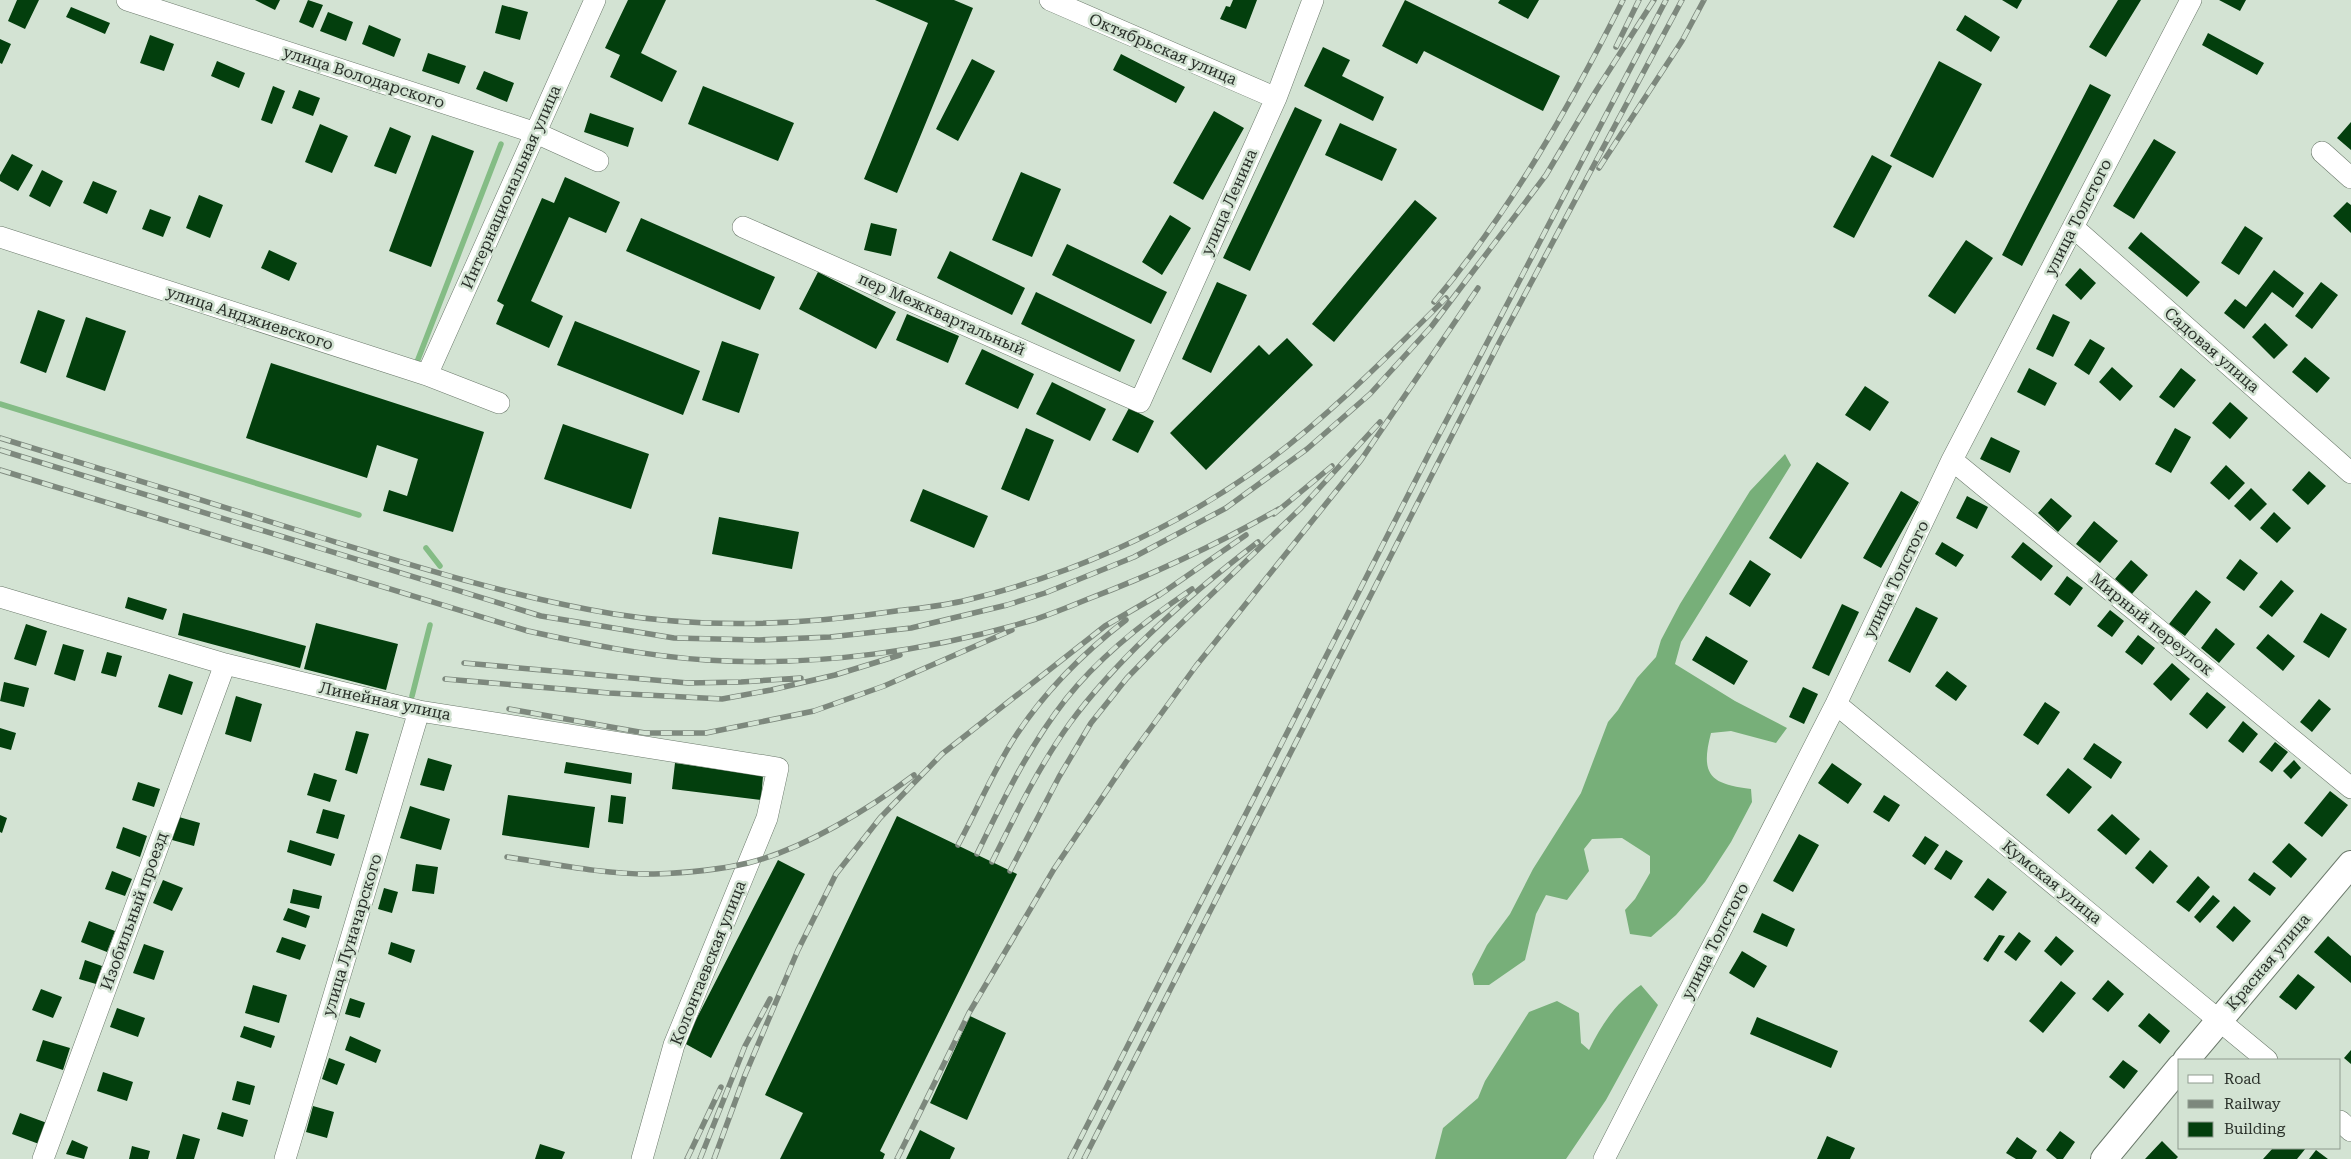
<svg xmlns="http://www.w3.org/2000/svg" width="2351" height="1159" viewBox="0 0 2351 1159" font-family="'Roboto Serif',serif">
<rect width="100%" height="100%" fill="#d3e3d3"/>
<path fill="#77af79" d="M1785,454L1791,465L1681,642L1675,664L1735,701L1787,728L1776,743L1731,731L1711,733C1700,775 1710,784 1751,789L1752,802L1731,842L1705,882L1676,915L1651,937L1630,934L1625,910L1635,899L1650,873V856L1622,838L1592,839L1584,849L1589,871L1567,900L1546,895L1536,914L1525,960L1489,985H1474L1472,974L1487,945L1510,914L1533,869L1581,793L1608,722L1618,710L1637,678L1656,657L1661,640L1680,604L1750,491Z
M1641,985L1658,1005L1606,1100L1566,1159H1435L1443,1128L1478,1098L1485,1081L1529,1012L1557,1001L1579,1013L1581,1043L1589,1050C1603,1022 1616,1003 1641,985Z"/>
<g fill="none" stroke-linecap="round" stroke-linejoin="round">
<path stroke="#84bc85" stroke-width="5.5" d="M417,362L501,144
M0,404L359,515
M426,548L440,566
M412,696L430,625"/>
</g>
<path fill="#033f0d" d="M17,0H39L25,29L8,21Z
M255,0H280L275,10Z
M308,0L323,5L313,28L299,22Z
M628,0H666L641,53L677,71L662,102L610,77L620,55L605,48Z
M875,0H954L973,8L897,193L864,179L928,23Z
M1233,0H1257L1246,29L1220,19L1226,6L1230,7Z
M1405,0L1560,76L1543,111L1424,51L1417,64L1382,46Z
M1500,0H1539L1528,19L1498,3Z
M2002,0H2022L2017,9Z
M2118,0H2141L2106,57L2089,47Z
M2219,0H2246L2240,11Z
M502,5L528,12L520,40L495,33Z
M71,7L110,23L105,34L66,17Z
M328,12L353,22L346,41L320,31Z
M1965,15L2000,37L1991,52L1956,30Z
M369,25L401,39L394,57L362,44Z
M2208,33L2264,63L2257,75L2202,45Z
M150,35L174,44L164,71L140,63Z
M0,39L11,44L2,64L0,63Z
M1323,47L1350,60L1342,76L1384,97L1373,121L1304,86Z
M428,53L466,66L459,84L422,71Z
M1121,54L1185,87L1176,103L1113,70Z
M972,59L995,71L958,141L936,129Z
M217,61L245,73L239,88L211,76Z
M1939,61L1982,84L1933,178L1890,156Z
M484,71L514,83L507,102L476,89Z
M2090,84L2111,95L2022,266L2002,255Z
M273,86L285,91L272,124L261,120Z
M703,86L794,123L778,161L688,124Z
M299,90L320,98L313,116L292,108Z
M1295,107L1322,120L1250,271L1223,258Z
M1214,111L1244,128L1203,200L1173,183Z
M590,113L634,128L628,147L584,132Z
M2351,122V150L2337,138Z
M1340,123L1397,149L1382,181L1325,155Z
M320,124L348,136L332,173L305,162Z
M390,127L411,136L396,174L374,166Z
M432,135L474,151L431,267L389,251Z
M2154,139L2176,152L2134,219L2113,206Z
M12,154L33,165L18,191L0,181V175Z
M1872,155L1892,166L1854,238L1833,227Z
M42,170L63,181L50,207L29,196Z
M1021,172L1061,189L1032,257L992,240Z
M565,177L620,202L606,233L569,217L531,301L563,316L549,348L496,324L504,305L497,301L542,198L554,203Z
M93,181L117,191L107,214L83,203Z
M199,195L223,205L210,238L186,228Z
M1415,200L1437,218L1334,342L1312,324Z
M2347,202L2351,205V233L2333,216Z
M150,209L171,217L163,237L142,229Z
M1170,215L1191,228L1162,275L1142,262Z
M641,218L775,277L760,310L626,251Z
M871,223L897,229L891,256L864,250Z
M2245,226L2263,238L2239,275L2221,263Z
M2141,232L2200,282L2187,297L2128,248Z
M1966,240L1993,258L1955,314L1928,296Z
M1067,244L1167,292L1151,324L1052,275Z
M269,250L297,263L289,281L261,268Z
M950,251L1025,288L1012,315L937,278Z
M2080,268L2096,283L2081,300L2065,285Z
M2274,270L2304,293L2293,308L2272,292L2244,329L2224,313L2235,299L2246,307Z
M818,272L896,312L876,349L799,309Z
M1217,282L1247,295L1211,373L1182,359Z
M2321,282L2338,295L2312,329L2295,316Z
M1036,292L1135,340L1120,372L1021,324Z
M38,310L65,320L46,373L20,363Z
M907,314L959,336L948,363L896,340Z
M2053,314L2070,322L2053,357L2036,349Z
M86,317L126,331L105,391L66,377Z
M575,321L700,371L683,415L557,365Z
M2265,323L2288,345L2274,359L2252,337Z
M1287,338L1313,365L1206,470L1170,433L1259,345L1269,355Z
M2090,339L2105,348L2089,375L2074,365Z
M722,341L759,354L739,413L702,400Z
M982,349L1034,374L1018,409L965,384Z
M2305,357L2330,378L2317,393L2292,372Z
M271,363L484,432L453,532L383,511L389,490L407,496L418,459L377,445L367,478L246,438Z
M2112,367L2133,386L2120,401L2099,382Z
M2029,368L2057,383L2045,406L2017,392Z
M2181,368L2196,380L2174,408L2159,397Z
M1052,382L1106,409L1090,441L1036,414Z
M1865,386L1889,402L1870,431L1845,415Z
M2230,402L2248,418L2230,439L2212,423Z
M1129,408L1154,421L1138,453L1112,440Z
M563,424L649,454L631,509L544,479Z
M1026,428L1054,440L1029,501L1001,489Z
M2175,428L2191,437L2171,473L2155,464Z
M1991,437L2020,451L2010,473L1980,459Z
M1817,462L1849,483L1801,559L1769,538Z
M2226,465L2245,483L2229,500L2210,483Z
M2309,471L2326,486L2308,505L2292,490Z
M2251,488L2267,504L2250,521L2234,506Z
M923,489L988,516L974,548L910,521Z
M1901,491L1919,502L1881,568L1863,558Z
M1967,496L1988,507L1977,529L1956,518Z
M2051,498L2072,516L2058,532L2038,513Z
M2274,512L2291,528L2277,543L2260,528Z
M719,517L799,532L792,569L712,554Z
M2094,521L2118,541L2100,563L2076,544Z
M1942,542L1964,555L1956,567L1935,554Z
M2023,542L2053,566L2041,581L2011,557Z
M2240,559L2258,573L2244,591L2226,578Z
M1750,560L1771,574L1750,607L1729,594Z
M2131,560L2148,575L2132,594L2115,579Z
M2067,576L2083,588L2070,606L2054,594Z
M2281,580L2294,591L2272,617L2259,607Z
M2196,590L2211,602L2185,636L2169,624Z
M128,597L167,609L163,620L125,608Z
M1842,604L1859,612L1829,676L1812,668Z
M1916,607L1938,618L1910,673L1888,661Z
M2110,610L2124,621L2112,637L2097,626Z
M183,613L306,646L300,668L178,635Z
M2321,613L2347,629L2329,658L2303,642Z
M316,623L398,644L386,690L304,669Z
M26,624L47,631L36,666L14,659Z
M2216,628L2235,644L2219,663L2201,648Z
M2268,634L2295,656L2283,671L2256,648Z
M2138,635L2155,648L2142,665L2125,652Z
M1706,636L1748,661L1734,685L1692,660Z
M63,644L84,650L75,681L54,674Z
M107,652L122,656L116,677L101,673Z
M2172,663L2190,679L2171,701L2153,684Z
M1947,671L1967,686L1956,701L1935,686Z
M169,674L193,682L182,715L158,707Z
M4,682L29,688L24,707L0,701Z
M1803,687L1818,694L1804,724L1789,717Z
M2207,692L2226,707L2207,729L2189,714Z
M236,696L262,704L251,742L225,734Z
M2319,699L2331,709L2312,732L2300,722Z
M2045,702L2060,712L2038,745L2023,735Z
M2243,721L2258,734L2243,753L2228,741Z
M0,728L16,733L11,750L0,747Z
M356,731L369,734L357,774L345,770Z
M2275,742L2288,752L2272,772L2259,762Z
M2094,743L2122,762L2111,779L2083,759Z
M428,758L452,765L444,791L420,785Z
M2294,760L2301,768L2291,779L2283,771Z
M566,762L632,773L631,784L564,773Z
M675,763L763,776L761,800L672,789Z
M1832,763L1862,784L1848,804L1818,783Z
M2068,768L2092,787L2069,814L2046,795Z
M314,773L337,780L330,802L307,795Z
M138,782L160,789L154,807L132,800Z
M2330,791L2348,805L2322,837L2304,823Z
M508,795L595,807L589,848L502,835Z
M611,795L626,797L623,824L608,822Z
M1884,795L1900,805L1889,822L1873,812Z
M410,806L450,819L441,850L400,838Z
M323,809L345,815L338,839L316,833Z
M2112,814L2140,839L2126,855L2097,830Z
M0,815L7,818L2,833L0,832Z
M897,816L1017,874L880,1151L885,1154L883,1159H780L803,1113L765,1095Z
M179,817L200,823L194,846L172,840Z
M123,827L147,836L140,857L116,848Z
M1799,834L1819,845L1793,892L1773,881Z
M1925,836L1939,845L1925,865L1912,856Z
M290,840L335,854L331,866L287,852Z
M2289,843L2307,859L2291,878L2272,862Z
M1946,850L1963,861L1951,880L1934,869Z
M2150,850L2168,866L2153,884L2135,868Z
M778,860L805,874L711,1058L684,1043Z
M416,864L438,867L434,894L412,891Z
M112,871L132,879L125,896L105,889Z
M2254,872L2276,888L2270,896L2248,880Z
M2198,876L2210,887L2189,912L2176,902Z
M1988,878L2007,892L1993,911L1974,897Z
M163,880L183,888L172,911L153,903Z
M384,888L398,892L392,913L378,909Z
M293,889L322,896L319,909L290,903Z
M2213,895L2220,901L2200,923L2194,917Z
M2234,906L2251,921L2233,942L2216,927Z
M288,908L310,916L306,928L283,920Z
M1762,913L1795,929L1787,947L1753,932Z
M89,921L115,931L107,952L81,942Z
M2019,932L2031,941L2016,961L2004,952Z
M1999,935L2005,936L1988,962L1983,959Z
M2056,936L2074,951L2061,966L2044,951Z
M2328,936L2351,956V983L2314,952Z
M282,937L306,945L300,960L276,952Z
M391,942L415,950L411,963L388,954Z
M144,944L164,951L154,980L133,973Z
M1742,951L1767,966L1754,988L1729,973Z
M85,960L102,966L96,984L79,979Z
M2298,974L2315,987L2296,1010L2279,997Z
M2108,980L2124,994L2108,1012L2092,999Z
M2061,981L2076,993L2043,1033L2029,1021Z
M253,985L287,995L279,1023L245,1013Z
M41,989L62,997L53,1018L32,1010Z
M350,998L365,1003L360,1018L345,1014Z
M117,1008L145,1018L138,1037L110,1027Z
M2149,1013L2170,1031L2160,1044L2138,1026Z
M970,1016L1006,1033L967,1120L930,1103Z
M1757,1017L1838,1051L1831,1068L1750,1034Z
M244,1026L275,1036L271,1048L240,1037Z
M350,1036L381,1050L376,1063L345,1050Z
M43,1040L70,1048L63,1070L36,1061Z
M2351,1050V1064L2344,1058Z
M329,1058L345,1064L337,1085L322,1079Z
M2123,1060L2138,1071L2124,1089L2109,1077Z
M103,1072L133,1082L127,1101L97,1091Z
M237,1081L255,1086L250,1105L232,1100Z
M313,1106L334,1112L327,1138L306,1132Z
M222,1112L248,1120L243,1137L217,1129Z
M20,1113L47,1123L39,1144L12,1134Z
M920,1130L955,1148L950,1159H906Z
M2060,1131L2075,1142L2063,1159H2057L2046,1150Z
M183,1134L200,1139L194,1159H176Z
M1827,1136L1855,1148L1850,1159H1817Z
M2017,1137L2037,1151L2032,1159H2016L2006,1153Z
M72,1140L88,1147L84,1159L66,1154Z
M2162,1141L2178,1157L2176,1159H2145Z
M540,1144L565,1152L562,1159H535Z
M132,1146L150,1151L148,1159H129Z
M2273,1148H2306L2297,1159H2263Z
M2316,1150L2328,1159H2309Z"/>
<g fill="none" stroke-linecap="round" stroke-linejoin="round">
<g stroke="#6b796b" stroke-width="22">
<path id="minor" d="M127,0L536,133L598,161
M1050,0L1276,98
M2322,152L2351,178
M743,227L1140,402L1276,98L1313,0
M2073,227L2351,473
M0,237L427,375L499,403
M427,375L595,0
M1952,460L2351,788
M0,597L225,664L419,711L778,768L767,818L674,1045L642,1159
M1836,704L2267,1060
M2340,1121L2351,1131
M43,1159L225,664
M285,1159L419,711
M1604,1159L1836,704L1952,460L2191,0"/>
</g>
<g stroke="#6b796b" stroke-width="28">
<path id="tertiary" d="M2186,1060L2351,864
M2104,1159L2180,1067"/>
</g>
<use href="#minor" stroke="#fff" stroke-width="21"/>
<use href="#tertiary" stroke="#fff" stroke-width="26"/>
<g stroke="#7d887d" stroke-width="5.5">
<path id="rail" d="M1616,47L1639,0
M1599,168L1682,41L1704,0
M1434,302C1510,212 1570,106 1623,0
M0,438C105,470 211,503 316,536C414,566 512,597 614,614C707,629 803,625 896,611C920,608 944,606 967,600C1067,576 1168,532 1253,472C1323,422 1385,359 1446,298
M0,450L541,616L674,638L759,640L830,637L911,628L1007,605L1045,593L1134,557L1226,508L1307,449L1370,394L1431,327L1546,175L1596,91L1654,0
M0,470L528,631C587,644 646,656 706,660C817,667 931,651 1036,619C1054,613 1071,606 1088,599C1154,574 1218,544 1279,509
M1274,514L1332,466
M1158,596L1246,535
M464,663L688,683L741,682L801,678
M445,679L609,693L722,699L771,690L835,675L900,655
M509,709L645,733H706L814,711L884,686L1012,630
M958,845C977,810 993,771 1015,737C1045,691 1083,653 1126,620
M977,854C1003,800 1029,746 1066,699C1100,656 1146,620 1192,589
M507,857C553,864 609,875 654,874C685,873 718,870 748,863C804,849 869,809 914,775
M992,862C1016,814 1039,766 1070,723C1121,654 1190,594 1258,542
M1010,871L1059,777L1091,723L1127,678L1161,643L1301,508L1380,422
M687,1159L721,1087
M700,1159L745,1046L770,999
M714,1159L745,1075L798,950L836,874L880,818L942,754L1105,626L1162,593
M897,1159L969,1013L1054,869L1126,762L1196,666L1361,460L1478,288
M1070,1159L1431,450L1666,0
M1084,1159L1500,341L1682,0"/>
</g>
<use href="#rail" stroke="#d3e3d3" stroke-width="4" stroke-dasharray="11" stroke-linecap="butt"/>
</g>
<g text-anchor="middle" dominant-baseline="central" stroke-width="5" stroke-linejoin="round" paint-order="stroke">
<g font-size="16" fill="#2a312a" stroke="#d3e3d3">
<text transform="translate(1163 49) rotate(23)">Октябрьская улица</text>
<text transform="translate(364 77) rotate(18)">улица Володарского</text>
<text transform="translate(511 187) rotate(-66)">Интернациональная улица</text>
<text transform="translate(1229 202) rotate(-66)">улица Ленина</text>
<text transform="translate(2078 217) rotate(-63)">улица Толстого</text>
<text transform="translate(942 314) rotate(24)">пер Межквартальный</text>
<text transform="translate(250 318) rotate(18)">улица Анджиевского</text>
<text transform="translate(2212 350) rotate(41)">Садовая улица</text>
<text transform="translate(1896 579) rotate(-64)">улица Толстого</text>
<text transform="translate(2152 624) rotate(39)">Мирный переулок</text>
<text transform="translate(385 701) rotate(12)">Линейная улица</text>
<text transform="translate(2052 882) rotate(39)">Кумская улица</text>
<text transform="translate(134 911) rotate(-70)">Изобильный проезд</text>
<text transform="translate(352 935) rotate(-73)">улица Луначарского</text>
<text transform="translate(1715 941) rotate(-63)">улица Толстого</text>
<text transform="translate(2268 962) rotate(-50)">Красная улица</text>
<text transform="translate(708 963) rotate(-68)">Колонтаевская улица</text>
</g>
</g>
<rect x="2178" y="1059" width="162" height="90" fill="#d3e3d3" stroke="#8f9c8f"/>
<rect x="2188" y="1075" width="25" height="8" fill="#ffffff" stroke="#8f9c8f"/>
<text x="2224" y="1084" font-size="15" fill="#2a312a">Road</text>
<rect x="2188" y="1100" width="25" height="8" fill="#7d887d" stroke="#8f9c8f"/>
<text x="2224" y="1109" font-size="15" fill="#2a312a">Railway</text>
<rect x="2188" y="1122" width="25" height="15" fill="#033f0d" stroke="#8f9c8f"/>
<text x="2224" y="1134" font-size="15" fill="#2a312a">Building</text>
</svg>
